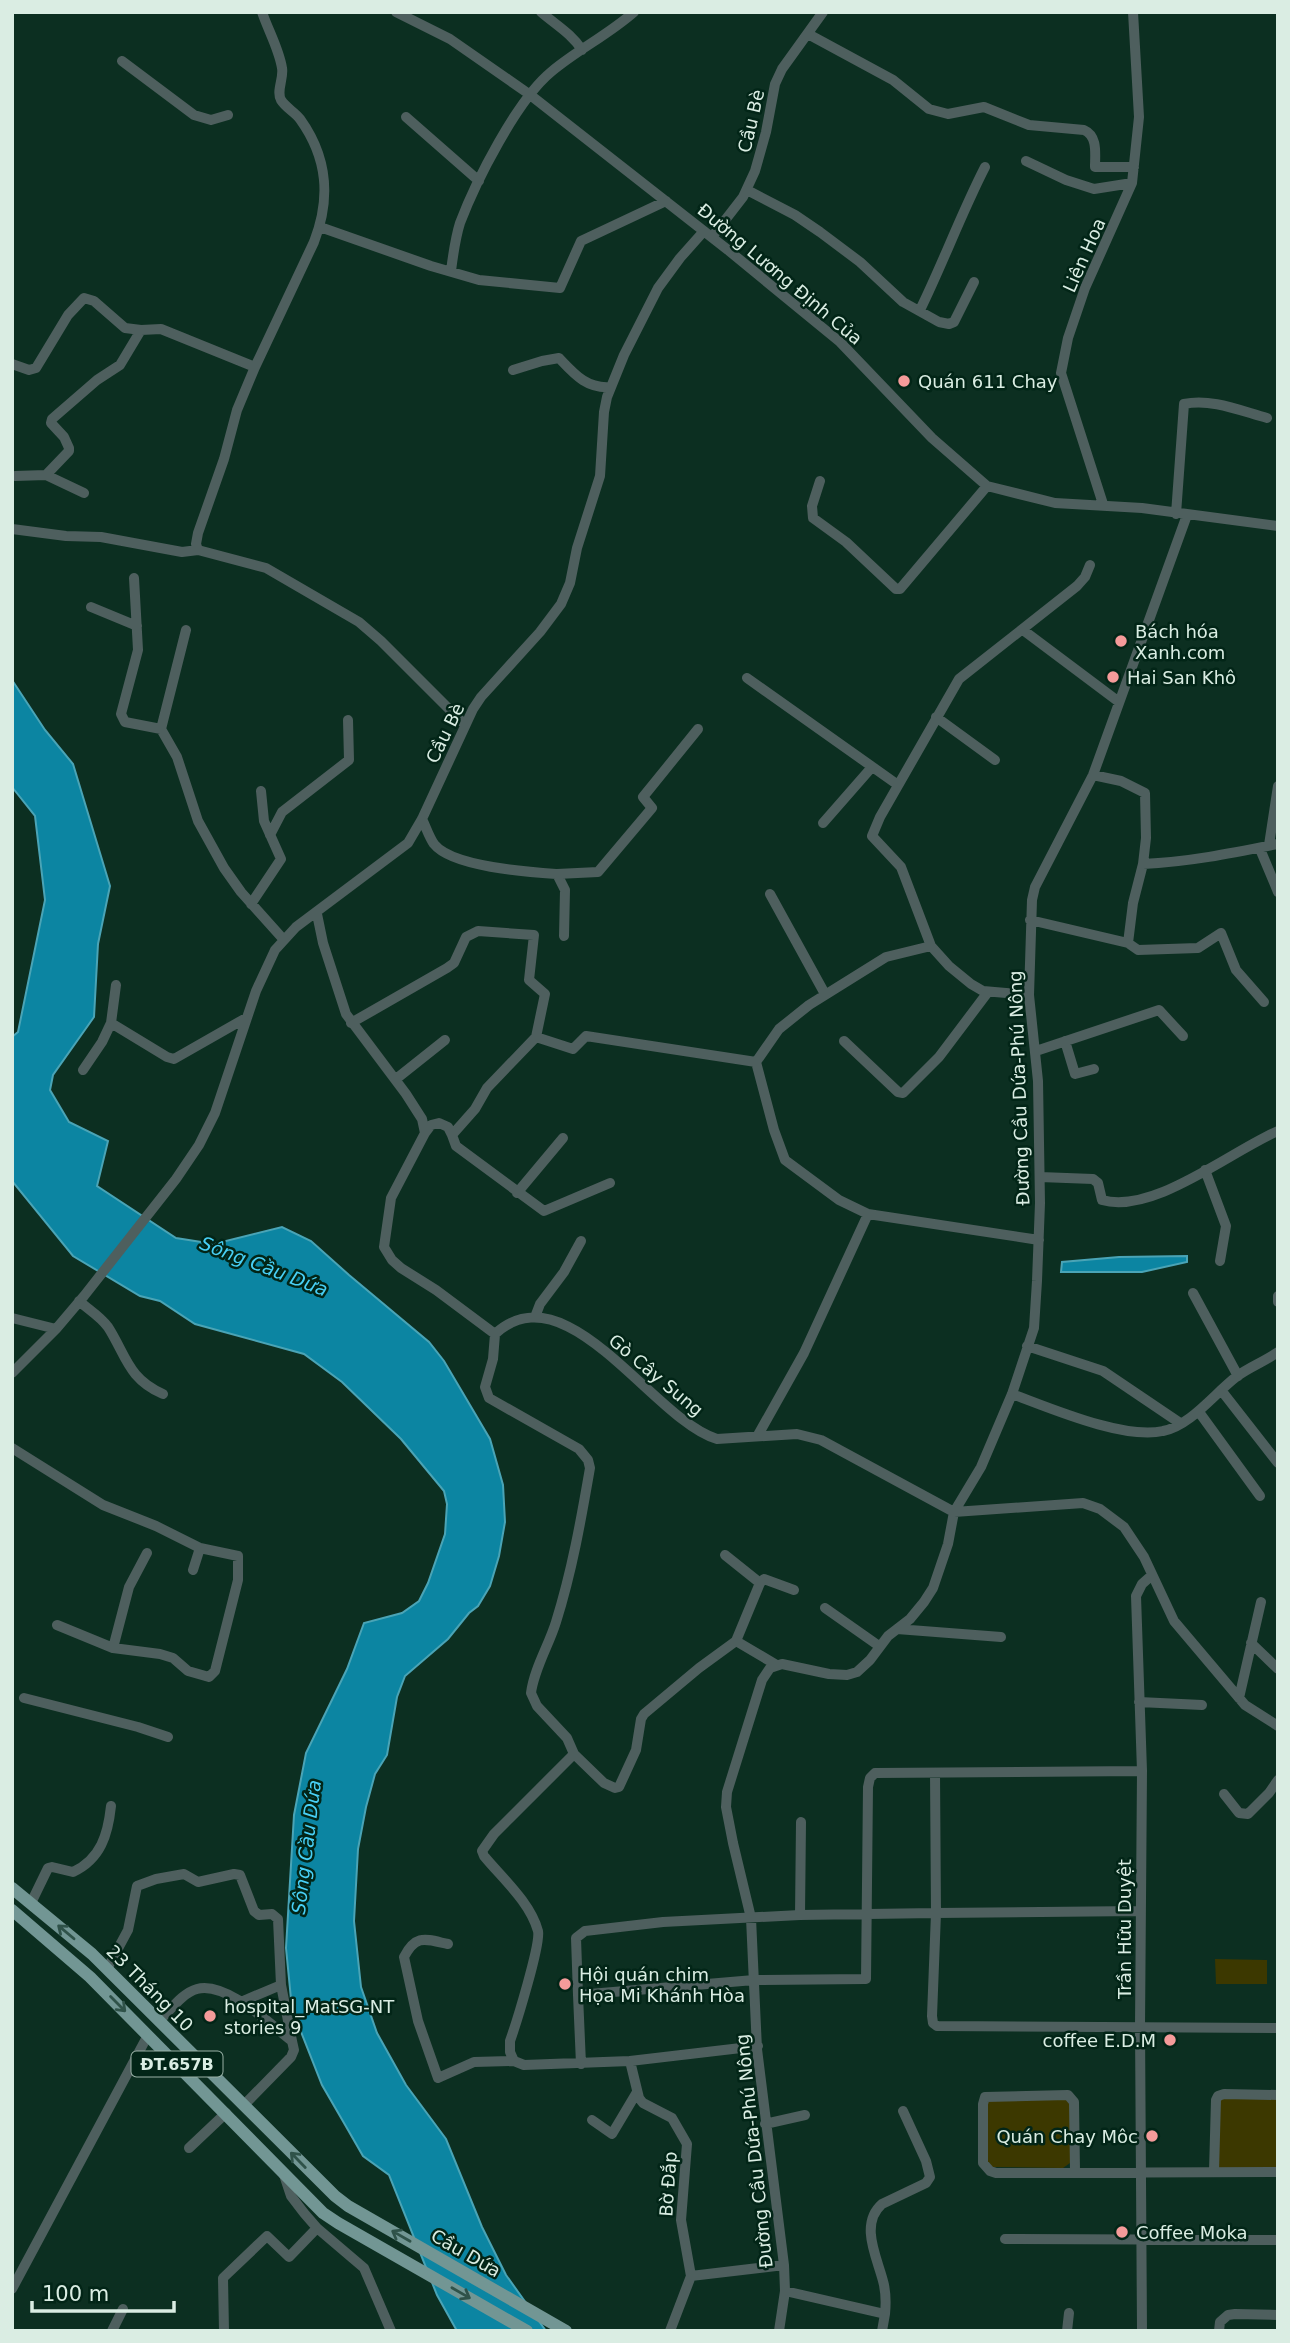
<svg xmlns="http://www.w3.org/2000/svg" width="1290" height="2343" viewBox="0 0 1290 2343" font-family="'DejaVu Sans',sans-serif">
<rect width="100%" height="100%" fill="#0c2f21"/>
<path fill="#3c3800" d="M1215,1959L1267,1960V1984H1216Z
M1066,2099L1070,2102V2163L1063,2168L992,2167L988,2162L987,2102L993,2100Z
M1223,2099H1278V2169L1218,2168L1220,2100Z"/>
<path fill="#0c85a2" stroke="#4aa4b6" stroke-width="2" d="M12,680L45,730L73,764L110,886L98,944L94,1017L53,1075L50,1090L69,1122L108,1141L97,1186L176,1238L214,1244L282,1227L311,1241L349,1275L429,1342L444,1361L490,1439L503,1485L505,1522L499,1556L490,1586L478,1606L469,1613L448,1639L405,1676L397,1697L387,1755L375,1774L366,1807L358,1849L354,1921L361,1987L377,2033L406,2085L446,2139L482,2227L506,2275L546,2331H457L437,2295L389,2175L363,2156L344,2123L322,2085L292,2009L286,1948L294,1815L306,1753L347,1669L364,1623L402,1613L419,1601L428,1583L445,1534L447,1504L444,1491L401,1439L342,1382L304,1354L195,1324L160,1301L140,1296L73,1256L12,1181V1037L18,1032L45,900L35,816L12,787Z
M1187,1256V1262L1142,1272H1061L1062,1262L1119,1257Z"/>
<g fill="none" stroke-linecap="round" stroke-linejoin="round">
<path stroke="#4e5f5e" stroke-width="10" d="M262,12C268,30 279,49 282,68C284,78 276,91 281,100C286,108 295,112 300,119C328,158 331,198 314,242L255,367L237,410L224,459L198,533L196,544L198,550L266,568L359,622L381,641L465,725
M396,12L450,39L529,94L728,250L840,342L932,438L987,486L1055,503L1142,508L1278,526
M541,12C556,25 572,34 582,50
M808,34L893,80L929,109L948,114L984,107L1029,125L1084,130C1098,136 1095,154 1095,167H1134
M122,61L194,115L211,120L228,115
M406,117L479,181
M1026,161L1066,180L1094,189L1132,183
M747,190L795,215L820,232L860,262L903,302L939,322L949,324L954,322L974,282
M320,227L431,266L479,280L560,288L581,241L666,201
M712,237L743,197L755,171L766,132L775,84L782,69L823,12
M451,271C453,255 455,239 460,223C476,181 517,100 551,72C577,50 608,35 634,12
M920,310C943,263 961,214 985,167
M12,364L29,370L36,368L68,315L84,298L94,301L125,328L141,330L161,329L255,367
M513,370L542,361L559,358C575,375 587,389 611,387
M46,475L69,451V448L64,437L51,423L52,419L97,380L120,365L141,330
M15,476L46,475L84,493
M820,481L812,506L813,518L846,542L896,589H900L987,486
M1103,504L1061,373L1068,338L1085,288L1132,183L1139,117L1133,12
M1176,514L1184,404C1211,398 1241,411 1267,418
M12,529L66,536L101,537L182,552L198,550
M134,578L138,650L121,714L125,722L161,729
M91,607L137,626
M186,630L161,729L177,757L198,821L224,868L241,892L284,940
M1023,630L1119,702
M747,678L898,785
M936,717L995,760
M1093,775L1121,781L1145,793L1146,838L1143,864C1189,862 1233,853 1278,844
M422,819C426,827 429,837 434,844C452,867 528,872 557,874L565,890L564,936
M823,823L872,767
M270,835L282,812L349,760L348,720
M1269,845L1278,786
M1260,849L1278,892
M557,874L598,872L652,808L643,797L698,729
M770,894L825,994
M251,904L281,859L264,821L261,791
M317,914L323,943L346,1014L406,1094L422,1119L425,1133L391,1198L384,1247L392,1260L401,1268L436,1290L495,1334C567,1268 653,1420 717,1439L797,1434L821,1440L954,1512L1083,1503L1100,1509L1124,1527L1144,1557L1174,1621L1245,1705L1278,1726
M1030,920L1128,943L1138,950L1198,948L1221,933L1236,970L1264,1002
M1128,943L1133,903L1143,864
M931,946L886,957L809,1005L779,1029L756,1062L774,1130L785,1160L839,1200L868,1214L1039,1240
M1029,995L983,991L971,984L949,966L931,946L901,867L872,836L880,817L959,679L1077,586L1085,577L1090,565
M111,1023L116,985
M351,1023L447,968L454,963L466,937L478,931L534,935L529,980L545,994L536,1037
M844,1041L898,1092L903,1093L939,1057L988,992
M1065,1041L1075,1074L1094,1069
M1036,1051L1159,1010L1183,1036
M83,1070L102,1042L111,1023L167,1057L174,1059L246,1018
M396,1079L445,1040
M425,1133L431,1125L439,1123L448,1127L452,1135L475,1109L487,1088L536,1037L573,1049L586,1036L756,1062
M452,1135L456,1146L544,1211L610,1183
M1205,1170L1226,1226L1220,1261
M1040,1177L1093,1179L1098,1183L1102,1200C1153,1215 1231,1151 1278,1131
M517,1193L563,1138
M1193,1293L1238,1376
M1278,1296V1302
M79,1301C89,1310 100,1316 108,1327C126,1355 128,1379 163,1394
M535,1317L540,1304L564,1272L581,1241
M12,1318L56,1329
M495,1334L493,1359L485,1387L489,1398L579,1449L588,1460L590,1468C581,1520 572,1571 556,1622C549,1645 534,1669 531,1693L537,1706L567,1738L574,1754L494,1834L482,1851L484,1856C502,1878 530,1902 538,1931C541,1944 516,2024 510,2041V2052L514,2061L524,2065L630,2061
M1027,1346L1103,1371L1180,1423
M12,1373L56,1329L84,1296L176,1179L199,1145L215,1113L256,991L275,950L296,927L408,843L422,819L473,709L481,697L540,632L561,604L570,583L577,548L600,476L604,412L607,397L624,355L658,288L680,258L704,231
M1221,1390L1278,1463
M1012,1394C1050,1408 1124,1440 1163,1431C1190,1426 1214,1394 1236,1377C1249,1367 1264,1362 1278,1352
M1199,1412L1260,1496
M758,1435L804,1353L868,1214
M12,1448L103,1505L156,1526L200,1548L238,1556V1580L215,1671L209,1677L188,1671L173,1658L160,1654L113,1648L57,1625
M725,1555L760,1583L764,1579L794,1590
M193,1570L200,1548
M825,1608L879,1646
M897,1629L1001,1637
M736,1641L760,1583
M1251,1643L1278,1669
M113,1648L129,1587L147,1553
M24,1698L138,1727L168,1737
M1239,1698L1261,1602
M1139,1702L1202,1705
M574,1754L604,1783L615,1788L619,1787L636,1750L641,1719L644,1714L699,1668L736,1641L775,1664
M935,1773L936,1913L1140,1911
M1224,1794L1239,1813L1248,1814L1269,1793L1278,1780
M31,1903L48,1868L52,1867L73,1872C101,1859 108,1834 111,1806
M800,1915L801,1822
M448,1944C425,1939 416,1934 404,1957L418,2021L438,2078L474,2062L514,2061
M107,1969L128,1930L137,1886L156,1879L184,1874L198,1882L234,1874L240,1875L254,1911L259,1915L272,1914L278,1919L281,1985L292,2041
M578,1995L576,1938L585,1931L663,1922L800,1915L936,1913L932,2016L933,2023L937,2026L1278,2028
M243,2001L281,1985
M159,2021C170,2011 182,1993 197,1989C226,1981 271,2025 292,2041L294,2050L291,2057L244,2105
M581,2064L578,1995L754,1980L866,1979L868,1787L870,1778L875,1773L1142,1771
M592,2120L612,2134L637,2092
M765,2124L805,2115
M189,2148L226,2113
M1075,2171L1074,2102L1068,2095L985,2097L983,2104V2163L990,2171L996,2173L1278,2172
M1214,2171L1216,2100L1218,2096L1224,2094L1278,2095
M284,2175L291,2196L304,2213L317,2228L364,2268L391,2331
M1005,2239L1278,2240
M691,2276L784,2265
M12,2289L148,2035
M785,2291L885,2314L882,2331
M885,2314C886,2304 886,2295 884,2285C879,2261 858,2225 882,2204L926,2183L930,2177L926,2161L903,2111
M112,2331L123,2309
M224,2331L223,2278L267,2236L289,2257L317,2228
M670,2331L691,2276L681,2220L687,2144L672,2118L643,2103L639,2098L630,2061L758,2046
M779,2331L785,2291L784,2265L757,2049L751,1918L733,1843L726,1807L727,1792L762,1680L770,1668L782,1664L829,1674L847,1675L857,1672L870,1660L888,1636L910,1619L924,1602L933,1588L948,1544L954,1512L981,1467L1012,1394L1034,1328L1037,1281L1040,1203L1038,1081L1029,995L1032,900L1035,887L1093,775L1187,515
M1067,2331L1069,2313
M1142,2331L1140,2027L1142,1771L1136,1596L1142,1584L1151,1576
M1219,2331L1220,2322L1228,2315L1235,2314L1278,2315"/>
<path stroke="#729694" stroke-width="12" d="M12,1888L92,1954L335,2196L348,2206L566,2331
M12,1910L90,1977L323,2213L338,2223L527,2331"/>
</g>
<defs><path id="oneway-shaft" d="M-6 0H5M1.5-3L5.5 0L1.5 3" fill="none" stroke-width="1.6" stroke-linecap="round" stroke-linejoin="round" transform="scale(1.75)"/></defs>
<g stroke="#2f5249">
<use href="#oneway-shaft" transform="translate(66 1932) rotate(-140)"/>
<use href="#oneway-shaft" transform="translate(118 2004) rotate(45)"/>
<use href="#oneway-shaft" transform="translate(298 2160) rotate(-134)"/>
<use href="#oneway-shaft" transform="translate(401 2236) rotate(-150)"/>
<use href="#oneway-shaft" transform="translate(461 2293) rotate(30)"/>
</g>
<g fill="#f59b9a" stroke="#022517" stroke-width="2.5">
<circle cx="904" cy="381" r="7"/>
<circle cx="1121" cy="641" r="7"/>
<circle cx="1113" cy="677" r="7"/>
<circle cx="565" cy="1984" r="7"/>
<circle cx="210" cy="2016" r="7"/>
<circle cx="1170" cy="2040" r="7"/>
<circle cx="1152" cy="2136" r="7"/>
<circle cx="1122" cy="2232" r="7"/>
</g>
<g text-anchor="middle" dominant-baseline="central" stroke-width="5" stroke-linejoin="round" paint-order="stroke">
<rect fill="#022517" stroke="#99b1a6" stroke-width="2" x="131.5" y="2051.5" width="91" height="25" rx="5"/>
<g font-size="16" font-weight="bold" fill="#daede3">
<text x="177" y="2064">ĐT.657B</text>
</g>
<g font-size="18" fill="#daede3" stroke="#022517">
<text transform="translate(751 121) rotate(-77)">Cầu Bè</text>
<text transform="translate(1084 255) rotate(-66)">Liên Hoa</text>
<text transform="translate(780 274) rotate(40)">Đường Lương Định Của</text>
<text transform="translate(445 733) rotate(-64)">Cầu Bè</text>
<text transform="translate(1019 1088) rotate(-92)">Đường Cầu Dứa-Phú Nông</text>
<text transform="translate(656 1375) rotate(40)">Gò Cây Sung</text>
<text transform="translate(1124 1929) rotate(-90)">Trần Hữu Duyệt</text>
<text transform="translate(150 1988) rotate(45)">23 Tháng 10</text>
<text transform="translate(754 2151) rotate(-96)">Đường Cầu Dứa-Phú Nông</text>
<text transform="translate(668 2184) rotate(-86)">Bờ Đắp</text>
<text transform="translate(466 2253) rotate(30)">Cầu Dứa</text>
</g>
<g font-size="18" fill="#daede3" stroke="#022517" text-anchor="start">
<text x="918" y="381">Quán 611 Chay</text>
<text x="1135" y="631">Bách hóa<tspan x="1135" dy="21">Xanh.com</tspan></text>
<text x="1127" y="677">Hai San Khô</text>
<text x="579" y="1974">Hội quán chim<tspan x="579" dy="21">Họa Mi Khánh Hòa</tspan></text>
<text x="224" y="2006">hospital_MatSG-NT<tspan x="224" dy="21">stories 9</tspan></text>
<text x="1156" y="2040" text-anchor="end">coffee E.D.M</text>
<text x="1138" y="2136" text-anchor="end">Quán Chay Môc</text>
<text x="1136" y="2232">Coffee Moka</text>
</g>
<g font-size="19" font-style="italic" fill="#48d0f6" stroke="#022517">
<text transform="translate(264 1266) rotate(21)">Sông Cầu Dứa</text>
<text transform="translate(306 1847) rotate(-83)">Sông Cầu Dứa</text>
</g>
</g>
<rect width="1290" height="2343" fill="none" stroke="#daede3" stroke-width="28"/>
<path d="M32 2301v10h142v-10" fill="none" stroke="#daede3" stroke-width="3.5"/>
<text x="42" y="2301" font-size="21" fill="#daede3" stroke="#022517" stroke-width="5" paint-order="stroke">100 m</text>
</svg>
